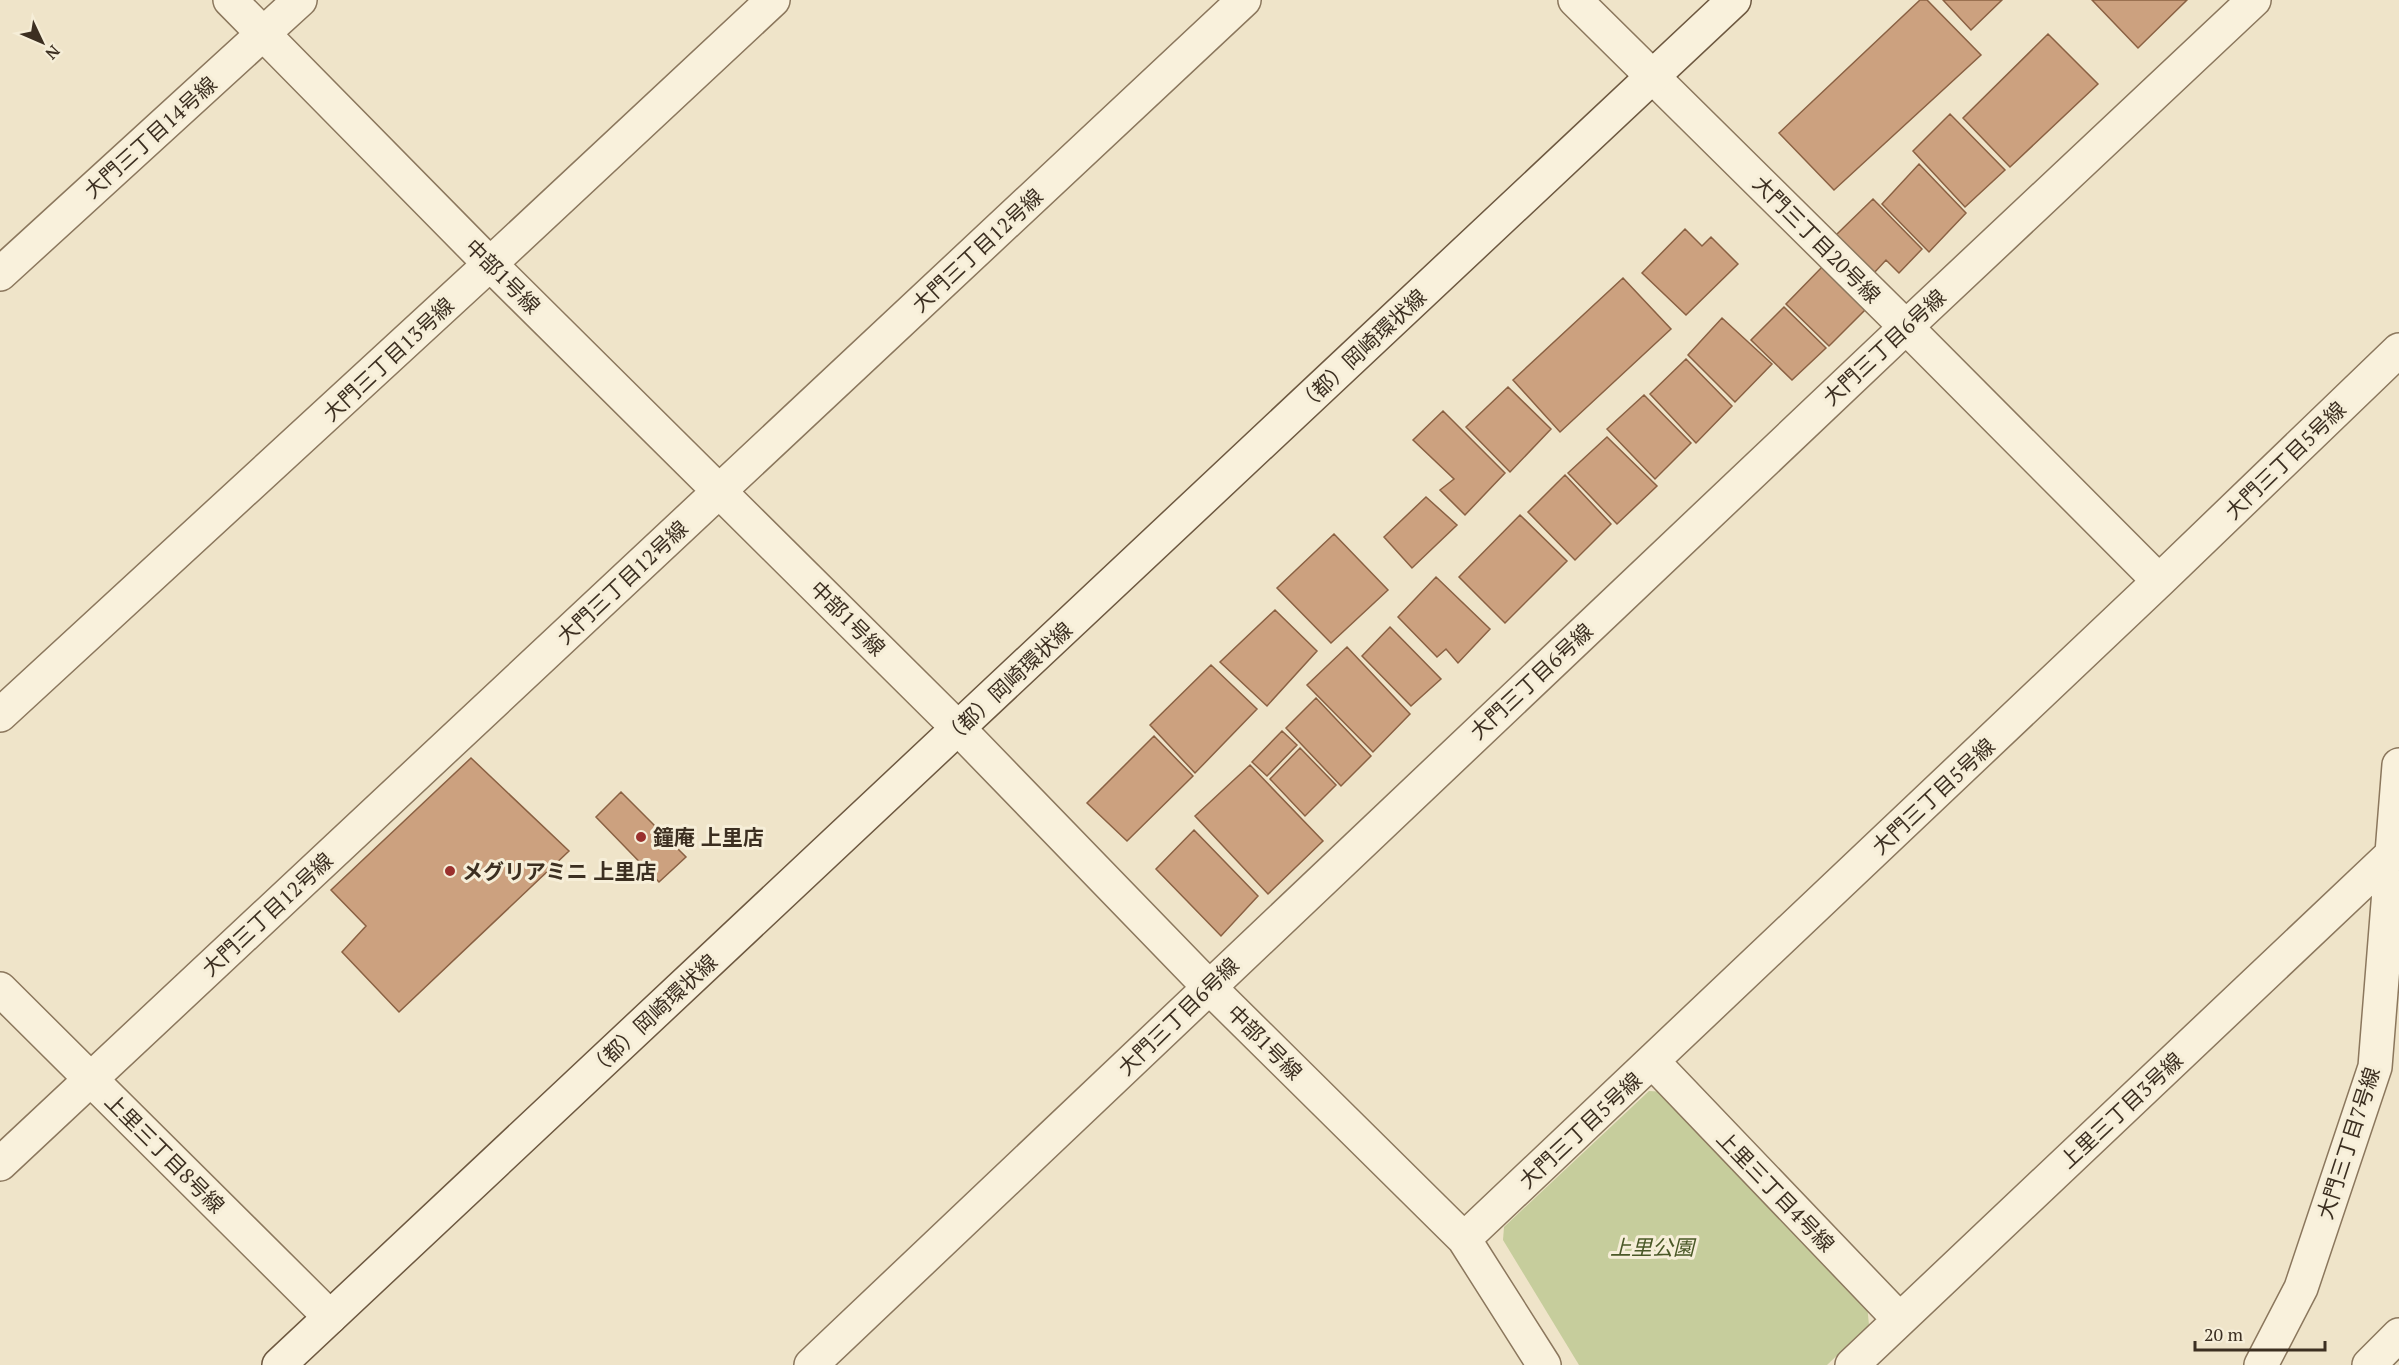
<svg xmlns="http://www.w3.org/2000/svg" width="2399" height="1365" viewBox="0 0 2399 1365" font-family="'PT Serif','Noto Sans JP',serif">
<rect width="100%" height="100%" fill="#efe4c9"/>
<path fill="#c6cd9c" d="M1649,1091L1667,1092L1867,1305L1869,1325L1827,1365H1579L1503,1240L1504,1227Z"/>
<path fill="#cca17f" stroke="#8a6143" stroke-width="1.5" d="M1920,0H1927L1981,55L1834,190L1779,133Z
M1943,0H2002L1971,30Z
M2092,0H2187L2138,48Z
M2048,34L2098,84L2010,167L1963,118Z
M1950,114L2005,170L1965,207L1913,151Z
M1919,164L1966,213L1929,252L1882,204Z
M1873,199L1922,249L1899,273L1886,260L1874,273L1836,235Z
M1685,229L1702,246L1711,237L1738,264L1686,315L1642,273Z
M1823,266L1866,309L1829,346L1786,304Z
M1623,278L1671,329L1560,432L1513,380Z
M1784,307L1826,348L1792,380L1751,340Z
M1722,318L1772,364L1735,402L1688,355Z
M1686,359L1732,406L1696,443L1650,394Z
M1508,387L1551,429L1510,472L1466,427Z
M1644,395L1691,443L1655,479L1607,429Z
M1443,411L1505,473L1465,515L1440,490L1454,479L1413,440Z
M1607,437L1657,486L1617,524L1568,473Z
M1565,475L1611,524L1575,560L1528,512Z
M1426,497L1457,525L1412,568L1384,537Z
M1520,515L1567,561L1505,623L1459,577Z
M1334,534L1388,590L1331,643L1277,588Z
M1436,577L1490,629L1458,663L1446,649L1437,657L1398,617Z
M1275,610L1317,651L1267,706L1220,662Z
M1390,627L1441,679L1411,706L1362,656Z
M1347,647L1410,714L1373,752L1307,685Z
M1211,665L1257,709L1195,773L1150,725Z
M1316,698L1371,756L1341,786L1286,728Z
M1282,731L1297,745L1267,776L1252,762Z
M1154,736L1193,776L1127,841L1087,803Z
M1300,748L1336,785L1305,816L1270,779Z
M471,758L569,851L399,1012L342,952L366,926L331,890Z
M1250,765L1323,841L1268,894L1195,816Z
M621,792L686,857L659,882L596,817Z
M1194,830L1258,896L1221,936L1156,869Z"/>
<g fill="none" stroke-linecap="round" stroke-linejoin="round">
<g stroke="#8b775d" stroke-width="36">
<path id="street" d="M230,0L490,264L958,728L1209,987L1464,1239L1544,1365
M1575,0L1906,327L2159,581
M0,274L300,0
M0,715L490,264L773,0
M0,989L330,1317
M1653,1062L1899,1319
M0,1164L1244,0
M1464,1239L2159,581L2399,350
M811,1365L1906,327L2254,0
M1852,1365L2391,855
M2261,1365L2301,1288L2375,1067L2399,765
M2369,1365L2399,1335"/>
</g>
<g stroke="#6d5840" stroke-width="36">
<path id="secondary" d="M279,1365L1734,0"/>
</g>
<use href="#street" stroke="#f9f1dc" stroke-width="33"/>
<use href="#secondary" stroke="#f9f1dc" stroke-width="33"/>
</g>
<g fill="#9a302d" stroke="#f6eed8" stroke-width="2">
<circle cx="641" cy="837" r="6"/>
<circle cx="450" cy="871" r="6"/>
</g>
<g text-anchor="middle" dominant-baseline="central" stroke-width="6" stroke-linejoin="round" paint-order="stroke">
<g font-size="21" fill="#3c2f21" stroke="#f6eed8">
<text transform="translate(150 137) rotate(-42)">大門三丁目14号線</text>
<text transform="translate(1817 239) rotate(45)">大門三丁目20号線</text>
<text transform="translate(977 250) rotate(-43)">大門三丁目12号線</text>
<text transform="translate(503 276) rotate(45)">中部1号線</text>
<text transform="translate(1884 347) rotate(-43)">大門三丁目6号線</text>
<text transform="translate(1361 350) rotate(-43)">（都）岡崎環状線</text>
<text transform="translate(388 359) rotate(-43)">大門三丁目13号線</text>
<text transform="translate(2285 460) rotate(-44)">大門三丁目5号線</text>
<text transform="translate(622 582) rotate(-43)">大門三丁目12号線</text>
<text transform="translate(848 618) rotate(45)">中部1号線</text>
<text transform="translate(1531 681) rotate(-43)">大門三丁目6号線</text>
<text transform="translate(1007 683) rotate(-43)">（都）岡崎環状線</text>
<text transform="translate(1933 796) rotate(-43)">大門三丁目5号線</text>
<text transform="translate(267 914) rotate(-43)">大門三丁目12号線</text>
<text transform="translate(652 1015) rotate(-43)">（都）岡崎環状線</text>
<text transform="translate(1178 1016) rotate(-44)">大門三丁目6号線</text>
<text transform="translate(1265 1042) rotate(45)">中部1号線</text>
<text transform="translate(2121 1110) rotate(-43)">上里三丁目3号線</text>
<text transform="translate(1580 1130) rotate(-43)">大門三丁目5号線</text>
<text transform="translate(2348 1143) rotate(-72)">大門三丁目7号線</text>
<text transform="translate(165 1153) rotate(45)">上里三丁目8号線</text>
<text transform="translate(1776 1191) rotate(46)">上里三丁目4号線</text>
</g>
<g font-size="21" font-weight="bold" fill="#3c2f21" stroke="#f6eed8" text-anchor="start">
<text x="653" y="837">鐘庵 上里店</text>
<text x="462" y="871">メグリアミニ 上里店</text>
</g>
<g font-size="21" font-style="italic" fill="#4a5827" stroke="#f6eed8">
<text x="1652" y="1247">上里公園</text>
</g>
</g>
<g transform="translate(42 42) rotate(134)" stroke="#f6eed8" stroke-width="4.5" paint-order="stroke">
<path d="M0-4.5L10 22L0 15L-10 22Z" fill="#3c2f21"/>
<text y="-9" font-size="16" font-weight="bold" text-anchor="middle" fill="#3c2f21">N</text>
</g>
<path d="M2195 1341v9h130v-9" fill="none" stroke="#3c2f21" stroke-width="3"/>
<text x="2204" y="1341" font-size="18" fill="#3c2f21" stroke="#f6eed8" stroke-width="4.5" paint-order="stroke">20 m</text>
</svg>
